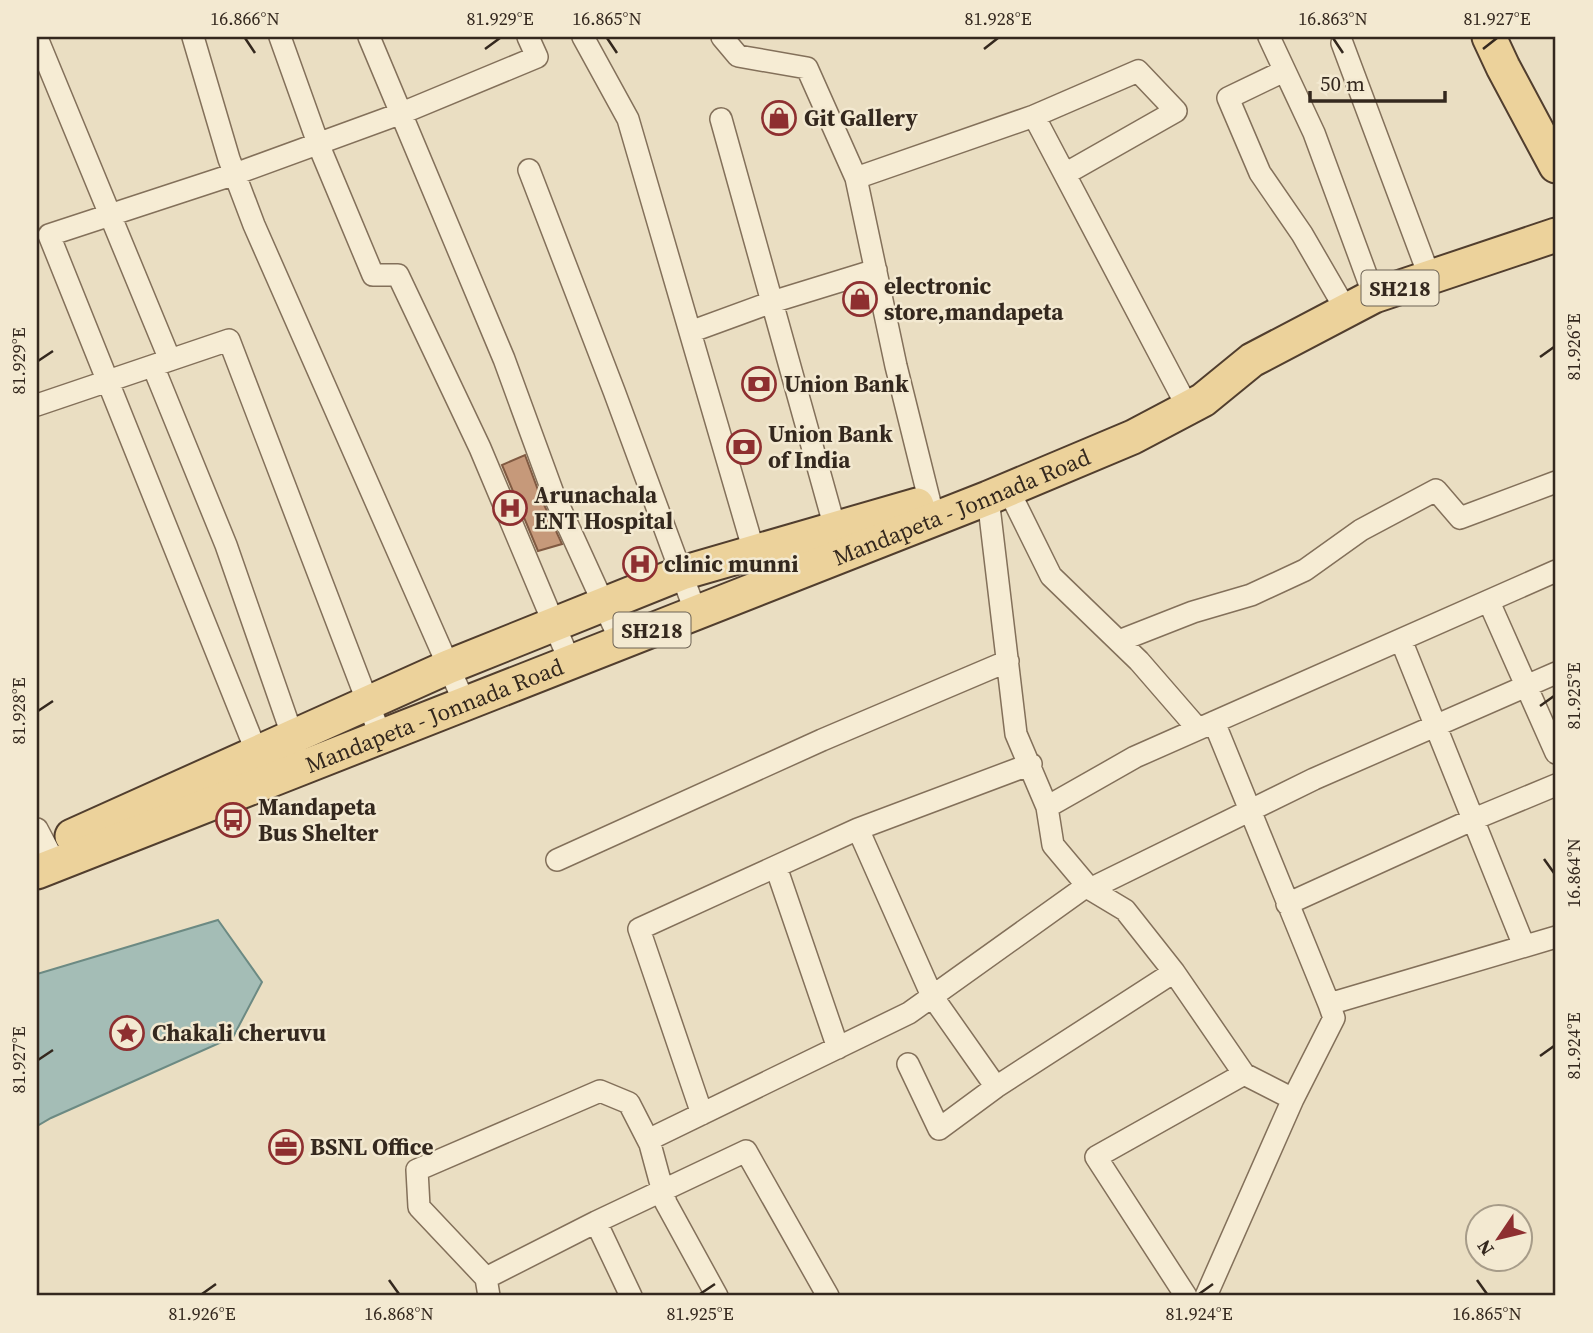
<svg xmlns="http://www.w3.org/2000/svg" width="1593" height="1333" viewBox="0 0 1593 1333" font-family="'Source Serif 4',serif">
<rect width="100%" height="100%" fill="#eadec2"/>
<path fill="#a4bdb6" stroke="#6c8a83" stroke-width="2" d="M218,920L262,982L233,1037L51,1118L37,1126V974Z"/>
<path fill="#c6997a" stroke="#805a42" stroke-width="2" d="M525,455L541,498L562,544L538,551L502,465Z"/>
<g fill="none" stroke-linecap="round" stroke-linejoin="round">
<g stroke="#83705a" stroke-width="24">
<path id="minor" d="M193,37L229,159L254,225L465,704
M280,37L319,146L373,275H398L480,448L570,662
M369,37L504,359L553,493L621,642
M583,37L628,119L764,586
M722,37L738,56L807,68L856,178
M1269,37L1314,133L1374,296
M37,38L170,360
M1342,43L1430,278
M1284,71L1228,98L1260,173L1302,234L1346,310
M1034,116L1138,71L1176,111L1065,174
M721,119L838,539
M529,170L614,391L696,613
M690,332L772,302L876,270
M153,366L226,545L296,746
M37,405L229,340L381,737
M1008,489L1051,576L1139,661L1198,729
M988,498L1016,734L1047,807L1053,845L1090,889L1125,910L1174,972L1244,1074L1293,1099
M934,519L896,366L856,178L1034,116L1188,408
M1489,602L1556,753
M1401,640L1524,946
M1119,641L1193,612L1251,595L1305,570L1361,530L1436,490L1460,518L1556,482
M1214,722L1329,1004
M261,763L49,235L235,174L402,113L537,57L528,37
M1031,764L858,829L932,996L996,1087L1174,972
M1047,807L1135,757L1556,571
M37,829L56,865
M557,860L822,740L1008,661
M776,867L838,1048
M1090,889L1314,779L1556,673
M1287,904L1474,819L1556,785
M908,1064L939,1129L996,1087
M702,1114L639,929L858,829
M648,1140L909,1013L1088,885
M596,1222L746,1151L828,1296
M486,1278L596,1222L631,1296
M489,1296L486,1278L419,1207L417,1170L600,1091L629,1103L650,1144L666,1203L717,1296
M1186,1296L1096,1157L1244,1074
M1206,1296L1293,1099L1334,1018L1329,1004L1556,937"/>
</g>
<g stroke="#513e2e" stroke-width="37">
<g id="primary">
<path d="M1489,37L1503,67L1556,166"/>
<path d="M72,836L448,667L682,573L917,505"/>
<path id="s1" d="M37,872L988,498L1133,437L1203,400L1252,360L1374,296L1556,235"/>
</g>
</g>
<use href="#minor" stroke="#f6ecd4" stroke-width="21"/>
<use href="#primary" stroke="#ecd29b" stroke-width="33"/>
</g>
<path fill="none" stroke="#34281e" stroke-width="2.5" d="M245,38L255,53M607,38L617,53M1333,38L1343,53M485,49L500,38M984,49L998,38M1483,49L1497,38M1540,357L1554,347M38,361L53,351M1540,706L1554,696M38,711L53,701M1544,859L1554,873M1540,1056L1554,1046M38,1060L53,1050M389,1280L399,1294M1477,1280L1487,1294M202,1294L216,1284M700,1294L715,1284M1199,1294L1213,1284"/>
<defs>
<g id="shop-ring" transform="scale(1.75)"><circle r="9.5" fill="#f3e9d1" stroke="#8e2f30" stroke-width="1.5"/><path d="M-5-2.5h2.3a2.7 3.5 0 0 1 5.4 0H5L5.5 6h-11ZM-1.5-2.5h3a1.5 2.3 0 0 0-3 0Z" fill="#8e2f30"/></g>
<g id="bank-ring" transform="scale(1.75)"><circle r="9.5" fill="#f3e9d1" stroke="#8e2f30" stroke-width="1.5"/><path d="M-6-4H6V4H-6ZM0-2.3a2.3 2.3 0 1 0 0 4.6a2.3 2.3 0 1 0 0-4.6Z" fill="#8e2f30"/></g>
<g id="hospital-ring" transform="scale(1.75)"><circle r="9.5" fill="#f3e9d1" stroke="#8e2f30" stroke-width="1.5"/><path d="M-5-5h3v3.5h4V-5h3V5h-3V1.5h-4V5h-3Z" fill="#8e2f30"/></g>
<g id="bus-ring" transform="scale(1.75)"><circle r="9.5" fill="#f3e9d1" stroke="#8e2f30" stroke-width="1.5"/><path d="M-5-6H5V4H4V6H2V4H-2V6H-4V4H-5ZM-3.5-4V0h7V-4ZM-3.5 1.2v1.5H-2V1.2ZM2 1.2v1.5H3.5V1.2Z" fill="#8e2f30"/></g>
<g id="sight-ring" transform="scale(1.75)"><circle r="9.5" fill="#f3e9d1" stroke="#8e2f30" stroke-width="1.5"/><path d="M0-6L1.8-2.2L6-1.7L2.9 1.2L3.7 5.4L0 3.3L-3.7 5.4L-2.9 1.2L-6-1.7L-1.8-2.2Z" fill="#8e2f30"/></g>
<g id="office-ring" transform="scale(1.75)"><circle r="9.5" fill="#f3e9d1" stroke="#8e2f30" stroke-width="1.5"/><path d="M-6-3h4V-5.5h4V-3h4V5H-6ZM-1-4.5V-3h2v-1.5ZM-6 0V1H6V0Z" fill="#8e2f30"/></g>
</defs>
<g fill-rule="evenodd">
<use href="#shop-ring" x="779" y="118"/>
<use href="#shop-ring" x="860" y="299"/>
<use href="#bank-ring" x="759" y="384"/>
<use href="#bank-ring" x="744" y="447"/>
<use href="#hospital-ring" x="510" y="508"/>
<use href="#hospital-ring" x="640" y="564"/>
<use href="#bus-ring" x="233" y="820"/>
<use href="#sight-ring" x="127" y="1033"/>
<use href="#office-ring" x="286" y="1147"/>
</g>
<g text-anchor="middle" dominant-baseline="central" stroke-width="5" stroke-linejoin="round" paint-order="stroke">
<g fill="#f3e9d1" stroke="#6d6254" stroke-width="2">
<rect x="1361.5" y="270.5" width="77" height="35" rx="5"/>
<rect x="613.5" y="612.5" width="77" height="35" rx="5"/>
</g>
<g font-size="21" font-weight="bold" fill="#34281e">
<text x="1400" y="288">SH218</text>
<text x="652" y="630">SH218</text>
</g>
<g font-size="23" font-weight="bold" fill="#34281e" stroke="#f3e9d1" text-anchor="start">
<text x="804" y="118">Git Gallery</text>
<text x="884" y="286">electronic<tspan x="884" dy="26">store,mandapeta</tspan></text>
<text x="784" y="384">Union Bank</text>
<text x="768" y="434">Union Bank<tspan x="768" dy="26">of India</tspan></text>
<text x="534" y="495">Arunachala<tspan x="534" dy="26">ENT Hospital</tspan></text>
<text x="664" y="564">clinic munni</text>
<text x="258" y="807">Mandapeta<tspan x="258" dy="26">Bus Shelter</tspan></text>
<text x="152" y="1033">Chakali cheruvu</text>
<text x="310" y="1147">BSNL Office</text>
</g>
<g font-size="23" fill="#34281e" stroke="#f3e9d1">
<text stroke="none"><textPath href="#s1" startOffset="994">Mandapeta - Jonnada Road</textPath></text>
<text stroke="none"><textPath href="#s1" startOffset="427">Mandapeta - Jonnada Road</textPath></text>
</g>
</g>
<rect width="1593" height="1333" fill="none" stroke="#f3e9d1" stroke-width="77"/>
<g transform="translate(1499 1238) rotate(235)"><circle r="33" fill="#f3e9d1" stroke="#a79c89" stroke-width="2"/>
<path d="M0-5L12 26L0 18L-12 26Z" fill="#8e2f30"/>
<text y="-10" font-size="19" font-weight="bold" text-anchor="middle" fill="#34281e">N</text>
</g>
<path d="M1310 91v10h135v-10" fill="none" stroke="#34281e" stroke-width="3.5"/>
<text x="1320" y="91" font-size="21" fill="#34281e" stroke="#f3e9d1" stroke-width="5" paint-order="stroke">50 m</text>
<rect x="38" y="38" width="1516" height="1256" fill="none" stroke="#34281e" stroke-width="2.5"/>
<g font-size="18" text-anchor="middle" fill="#34281e">
<text x="245" y="25">16.866°N</text>
<text x="500" y="25">81.929°E</text>
<text x="607" y="25">16.865°N</text>
<text x="998" y="25">81.928°E</text>
<text x="1333" y="25">16.863°N</text>
<text x="1497" y="25">81.927°E</text>
<text transform="translate(1574 347) rotate(-90)" y="6">81.926°E</text>
<text transform="translate(19 361) rotate(-90)" y="6">81.929°E</text>
<text transform="translate(1574 696) rotate(-90)" y="6">81.925°E</text>
<text transform="translate(19 711) rotate(-90)" y="6">81.928°E</text>
<text transform="translate(1574 873) rotate(-90)" y="6">16.864°N</text>
<text transform="translate(1574 1046) rotate(-90)" y="6">81.924°E</text>
<text transform="translate(19 1060) rotate(-90)" y="6">81.927°E</text>
<text x="202" y="1320">81.926°E</text>
<text x="399" y="1320">16.868°N</text>
<text x="700" y="1320">81.925°E</text>
<text x="1199" y="1320">81.924°E</text>
<text x="1487" y="1320">16.865°N</text>
</g>
</svg>
